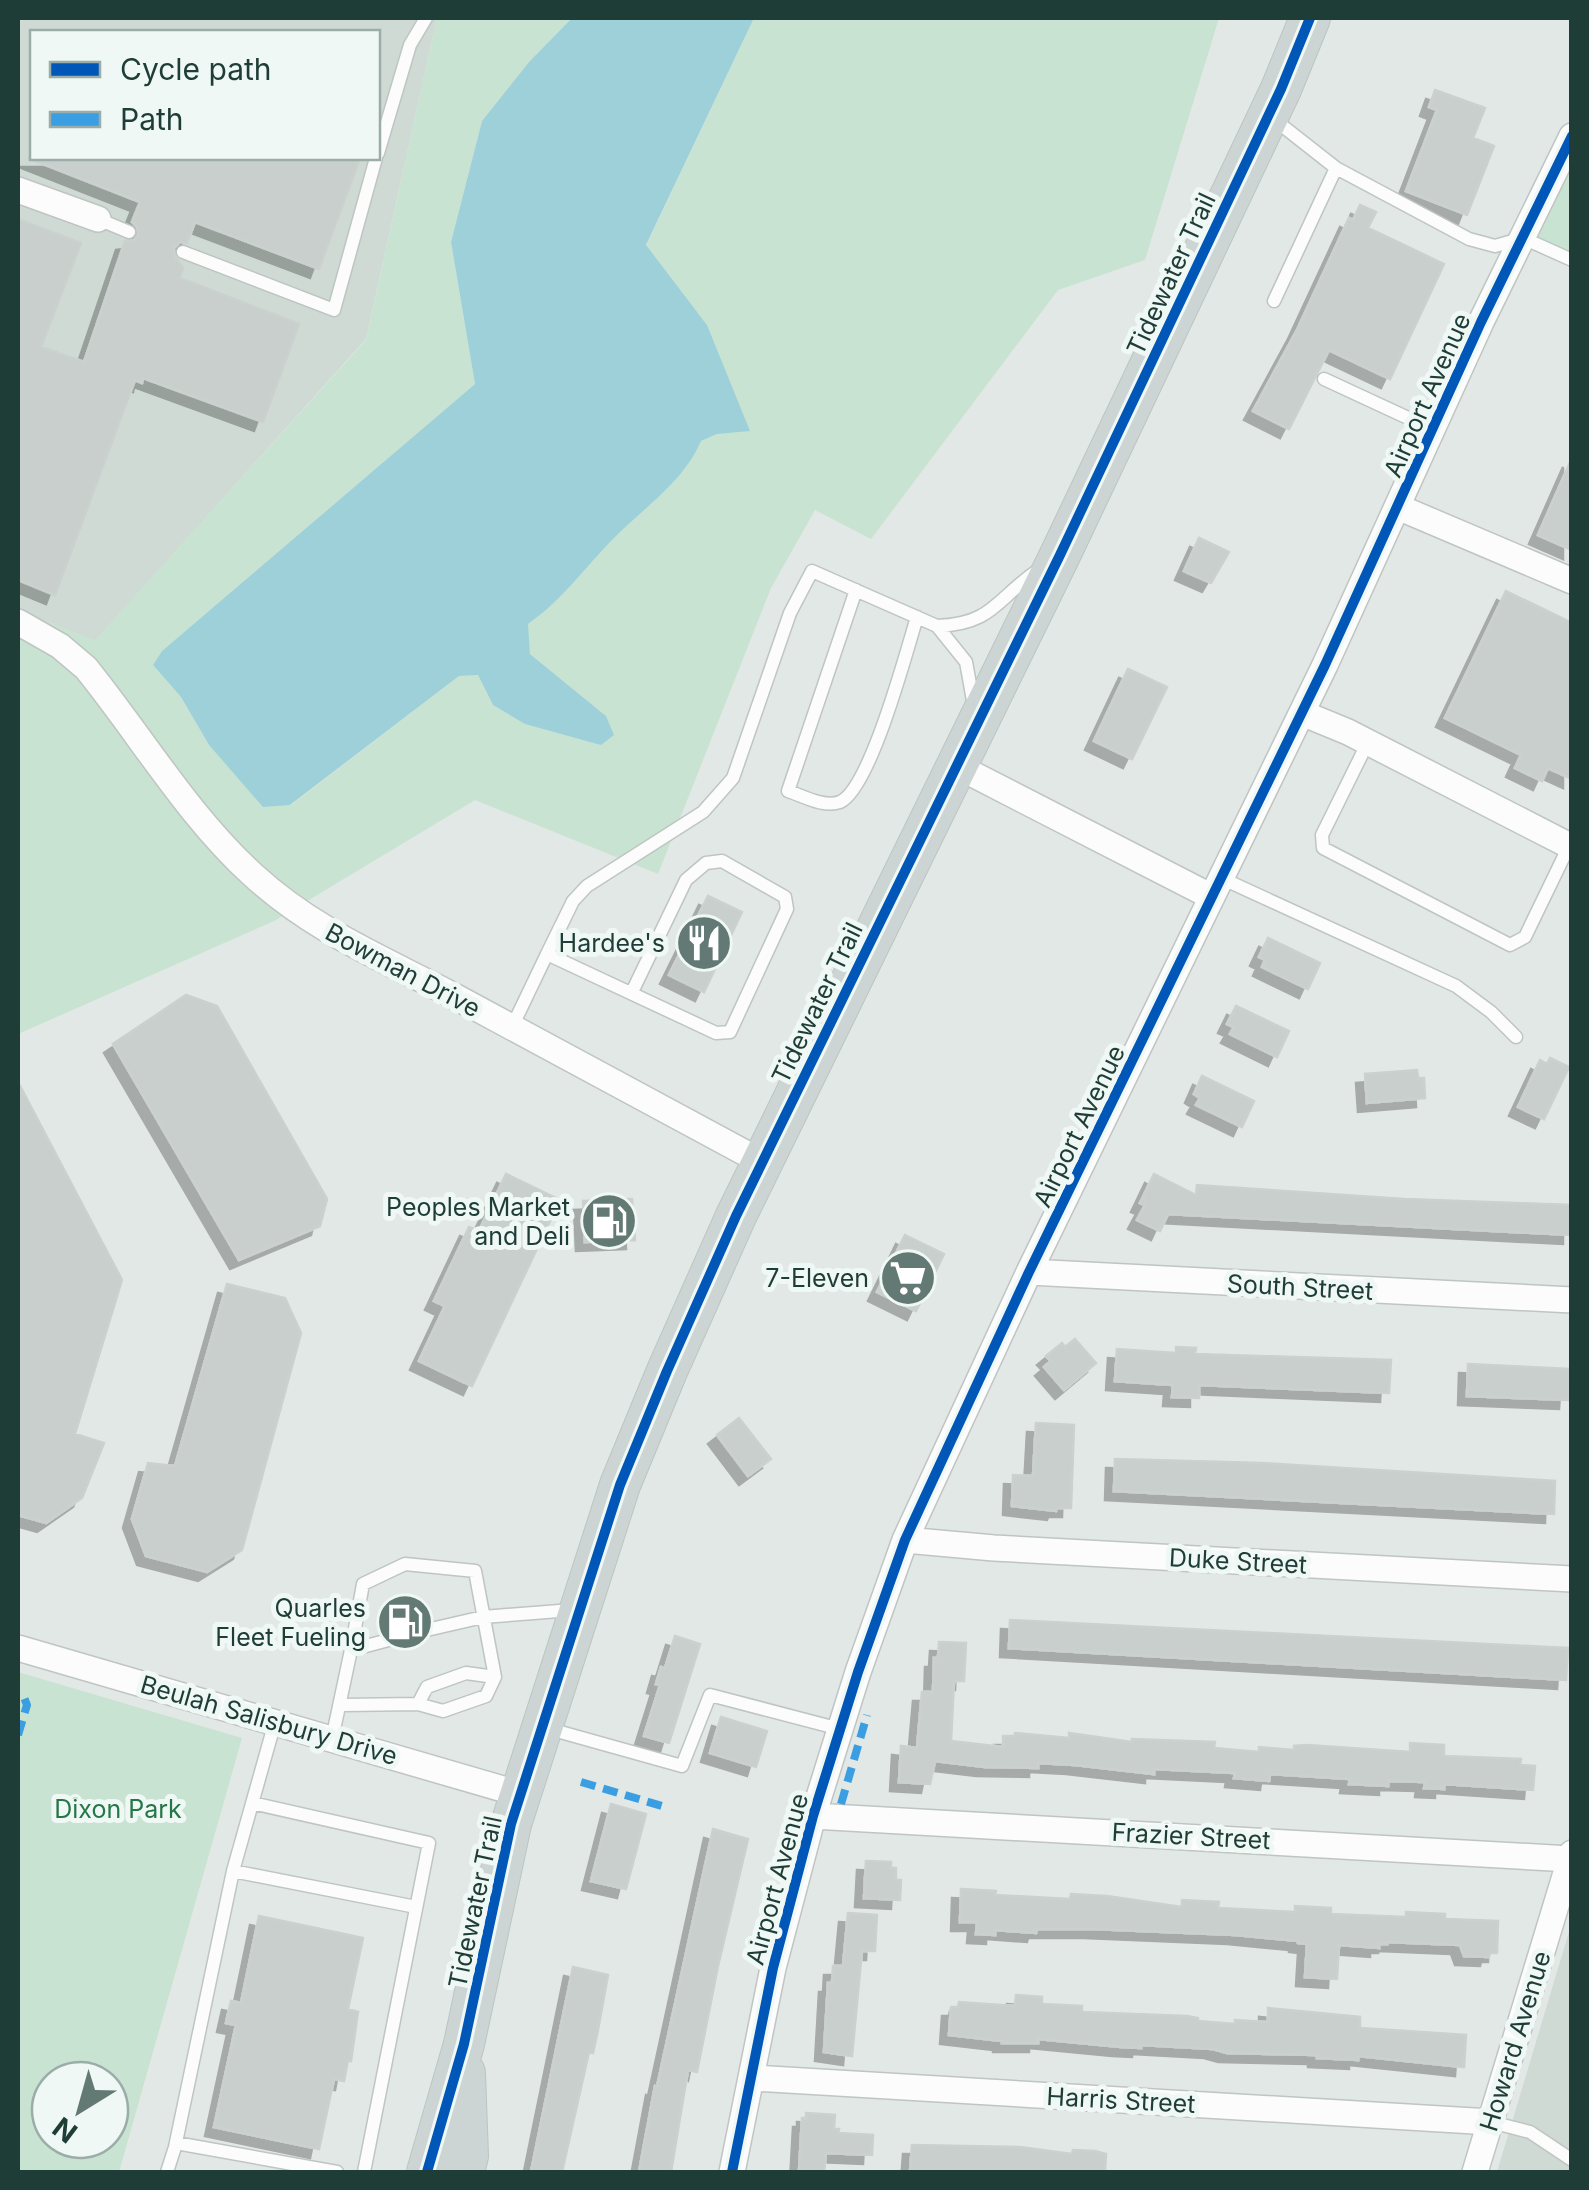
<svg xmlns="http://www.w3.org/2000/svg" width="1589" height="2190" viewBox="0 0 1589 2190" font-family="Inter,sans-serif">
<defs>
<filter id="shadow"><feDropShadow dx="-9" dy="9" stdDeviation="0" flood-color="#0004"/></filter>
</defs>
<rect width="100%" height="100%" fill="#e2e8e5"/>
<path fill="#cfdad5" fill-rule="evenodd" d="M18,18H437L366,339L95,641L18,653ZM32,32H378V158H32Z
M1571,1925V2172H1497Z"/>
<path fill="#c9e3d2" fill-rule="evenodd" d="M437,18H572L529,62L482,121L451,242L475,384L162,651L153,665L181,697L209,745L291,805L459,676L478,675L493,705L606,716L530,654L527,624C561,601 583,570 612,540C642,509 684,482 701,441L717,434L707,325L646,246L754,18H1219L1145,260L1058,290L871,539L815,510L771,588L658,874L475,800L274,921L18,1034V610L95,640L366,340Z
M1571,136V262L1523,238Z
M18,1672L242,1738L119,2172H18ZM50,2080H110V2140H50Z"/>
<path fill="#9ed0da" d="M572,18H754L646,245L707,325L750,431L717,434L701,441C684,482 642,509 612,540C583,570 561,601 528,624L530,654L606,716L614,735L601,745L525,724L493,705L478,675L459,676L290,805L263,807L209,745L181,697L153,665L162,651L475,384L451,242L482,121L529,62Z"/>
<path fill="#c9cfcd" stroke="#cbd1ce" stroke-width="2.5" filter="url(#shadow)" d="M1435,90L1485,108L1473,138L1494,146L1467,215L1406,191L1437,110L1429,107Z
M28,158H360L319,269L195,222L187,243L180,242L174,248L175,257L183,268L180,278L299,324L263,422L143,378L142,383L135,380L55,595L18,580V219L81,243L41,347L84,362L125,241L134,240L138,235L137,227L132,222L140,202Z
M1360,205L1376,212L1368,228L1444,264L1390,379L1329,350L1289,429L1253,411L1297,330L1349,218L1353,220Z
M1572,458V550L1538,535Z
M1199,538L1229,552L1211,583L1184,571Z
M1506,591L1572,623V779L1548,768L1542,781L1515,768L1521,755L1445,718Z
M1128,669L1167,687L1132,759L1094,741Z
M708,896L742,912L704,992L669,975Z
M1268,938L1320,963L1308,989L1262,967L1265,960L1259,957Z
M186,995L217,1006L327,1199L320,1226L239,1260L113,1044Z
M1236,1006L1289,1031L1277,1057L1230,1034L1234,1027L1227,1024Z
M1550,1058L1569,1067L1544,1119L1518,1107L1540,1060L1547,1064Z
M1417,1070L1418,1078H1424L1425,1098L1367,1103L1365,1074Z
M1202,1076L1254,1101L1242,1127L1196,1105L1200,1098L1194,1094Z
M18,1082L122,1280L75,1434L104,1443L82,1498L46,1523L18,1515Z
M506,1174L560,1200L472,1386L419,1361L445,1306L434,1301L469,1227L479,1231Z
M1154,1174L1196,1195L1197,1185L1404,1199L1572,1205V1235L1168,1214L1160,1231L1137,1220L1145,1205L1140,1203Z
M632,1199L635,1240L585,1242L583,1201Z
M905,1235L944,1254L916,1311L877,1292Z
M227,1284L285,1298L301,1333L242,1550L207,1572L146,1556L132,1519L148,1463L175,1466Z
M1075,1339L1096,1363L1064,1390L1044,1367L1051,1361L1046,1356L1062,1343L1065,1347Z
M1176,1347L1196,1348L1195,1354L1391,1360L1389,1393L1199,1385V1398L1172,1397L1173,1385L1115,1381L1117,1349L1176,1353Z
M1468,1364L1570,1369L1568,1400L1467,1396Z
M739,1418L771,1459L748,1476L717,1435Z
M1036,1423L1074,1425L1071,1508H1057L1056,1511L1012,1506L1013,1475L1033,1476Z
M1115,1459L1262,1463L1555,1481L1554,1514L1114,1491Z
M1010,1620L1568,1648L1566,1680L1009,1648Z
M675,1636L700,1644L669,1743L644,1736L660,1685L656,1684L661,1667L665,1668Z
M939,1642L966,1643L964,1681H954L951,1741L1003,1747V1736H1015V1733L1069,1738V1733L1132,1742V1739L1215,1742L1214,1748L1259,1752V1747L1294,1750V1746L1307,1745L1410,1752V1743L1444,1745V1756L1521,1759L1520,1765L1535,1766L1533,1790L1444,1784V1789L1424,1788L1425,1782L1388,1781V1786L1349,1784L1350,1779L1270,1774L1269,1781L1234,1778L1235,1773L1154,1769V1774L1075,1765L1038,1763V1768L985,1767L935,1761L930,1784L899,1782L901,1746L917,1748L922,1692H933L934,1658H938Z
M721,1717L767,1731L756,1767L710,1753Z
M611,1804L646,1814L626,1889L591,1881Z
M713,1829L748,1839L718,1966L697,2072L688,2070L671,2172H639L655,2086L657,2087Z
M866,1861L891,1862V1868H896V1880H901L900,1900L864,1898Z
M961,1889L996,1891L995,1895L1070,1899L1071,1894L1107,1896L1182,1907V1900L1219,1902L1218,1908L1295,1912V1906L1331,1908V1914L1406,1917V1912L1445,1914V1919L1498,1921L1497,1953H1490L1489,1957L1464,1956L1460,1945L1387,1942V1944H1379V1948L1339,1945L1337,1979L1305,1977L1307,1944L1298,1943V1941L1236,1935L1093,1929H1037L1036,1933L995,1930V1935L976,1934L977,1922H960Z
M848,1913L877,1915L875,1951H862L852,2056L824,2052L828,1983H832L833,1966H843Z
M259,1916L363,1938L348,2009L358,2012L351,2061L348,2060L344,2081L334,2079L319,2149L214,2127L236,2025L226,2023L231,2001L241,2003Z
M573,1967L608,1975L598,2030L593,2053L589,2052L562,2172H531Z
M1016,1995L1042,1997V2004L1082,2006V2012L1187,2016L1198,2018V2021L1235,2024V2020L1268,2022V2008L1360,2017V2028L1466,2035L1464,2067L1358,2056V2060L1317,2058V2055L1227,2053L1213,2049L1141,2045V2048L1121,2047L1038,2039V2043H1002V2041L949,2035L951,2007H958L959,2002L1015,2006Z
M806,2113L835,2115L834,2129H839L838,2133L873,2135L872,2155L826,2153L824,2172H799L802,2118H806Z
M912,2145L1020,2147L1072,2154L1073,2150L1095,2151L1106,2154L1105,2172H910Z"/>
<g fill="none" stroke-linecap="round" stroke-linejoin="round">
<g stroke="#bfc5c2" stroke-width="15">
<path id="service" d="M1271,117L1336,168L1469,239L1495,246L1523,238L1572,260
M378,153L410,45L426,18
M98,219L129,232
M183,252L334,310L376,158
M1274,301L1336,168
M1324,379L1434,430
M856,590L788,791C803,796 824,808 840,802C870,789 906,653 917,617
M937,626C993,624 996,599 1037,571
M1368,742L1322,835L1323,848L1510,945L1525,937L1569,846
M1221,878L1456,986L1491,1012L1516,1037
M547,954L573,901L587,886L703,812L733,778L790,613L812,571L937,626L966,662L974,706
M512,1027L547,954L716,1033L730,1032L787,909L785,897L722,861L706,863L686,880L632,992
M418,1632L483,1617L572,1610
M418,1704L427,1687L466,1673L495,1677
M341,1705L418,1704L443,1711L486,1696L495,1677L475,1571L405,1564L363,1584L351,1650
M546,1728L682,1766L710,1695L840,1729
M332,1739L351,1650L396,1638
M252,1803L429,1843L364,2172
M233,1871L416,1907
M1491,2122L1530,2132L1572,2160
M176,2143L337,2172
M167,2172L175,2147L233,1871L275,1722"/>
</g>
<g stroke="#bfc5c2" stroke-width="28">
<path id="minor" d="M18,190L98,219
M1398,507L1572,581
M18,622L60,646L86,668C141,736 188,816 253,875C314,931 382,958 454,996C557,1051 659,1107 762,1162
M1302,713L1348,732L1572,847
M955,765L1212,897
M1029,1272L1572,1300
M905,1540L994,1548L1572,1579
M18,1648L520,1794
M813,1816L1570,1859
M752,2078L1491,2122
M732,2172L773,1968L813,1816L858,1672L905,1540L1029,1272L1325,665L1481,322L1572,136
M1475,2172L1572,1853"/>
</g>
<g stroke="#bbc5c2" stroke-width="42">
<path id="primary" d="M427,2172L464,2044L511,1824L620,1485L667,1371L736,1216L1060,555L1281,89L1310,18
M464,2172L468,2156L465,2073"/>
</g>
<use href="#service" stroke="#fbfcfb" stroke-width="12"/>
<use href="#minor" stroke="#fbfcfb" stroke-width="25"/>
<use href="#primary" stroke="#ccd5d3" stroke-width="40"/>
<path stroke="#3c9ee2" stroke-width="8" stroke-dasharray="15 8" stroke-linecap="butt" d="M18,1735L27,1705L23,1695
M581,1782L669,1808
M841,1804L867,1715"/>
<g stroke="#eff8f4" stroke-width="16">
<path id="cycleway" d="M427,2172L464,2044L511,1824L620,1485L667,1371L736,1216L1060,555L1281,89L1310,18
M732,2172L773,1968L813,1816L858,1672L905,1540L1029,1272L1325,665L1481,322L1572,136"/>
</g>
<use href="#cycleway" stroke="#0057b8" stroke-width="10"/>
</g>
<defs>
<g id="restaurant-disc" transform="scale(2.875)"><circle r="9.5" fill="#637973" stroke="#eff8f4"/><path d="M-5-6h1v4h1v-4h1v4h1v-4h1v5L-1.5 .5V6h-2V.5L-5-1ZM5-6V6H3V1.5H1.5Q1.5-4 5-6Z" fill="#fff"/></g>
<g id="fuel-disc" transform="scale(2.875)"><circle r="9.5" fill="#637973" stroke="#eff8f4"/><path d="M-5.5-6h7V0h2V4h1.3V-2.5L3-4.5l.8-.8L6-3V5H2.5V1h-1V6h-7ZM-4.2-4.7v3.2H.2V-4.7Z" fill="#fff"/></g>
<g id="supermarket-disc" transform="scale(2.875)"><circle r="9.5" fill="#637973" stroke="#eff8f4"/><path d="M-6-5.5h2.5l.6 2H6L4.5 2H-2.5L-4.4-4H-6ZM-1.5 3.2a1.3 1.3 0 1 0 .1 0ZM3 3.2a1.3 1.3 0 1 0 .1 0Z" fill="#fff"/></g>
</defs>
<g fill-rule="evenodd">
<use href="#restaurant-disc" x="704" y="943"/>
<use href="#fuel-disc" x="609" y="1221"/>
<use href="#supermarket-disc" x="908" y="1278"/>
<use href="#fuel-disc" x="405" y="1622"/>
</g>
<g text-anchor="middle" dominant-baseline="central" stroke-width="10" stroke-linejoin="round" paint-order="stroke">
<g font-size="25" fill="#1e3d36" stroke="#eff8f4">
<text transform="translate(1171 274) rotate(-65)">Tidewater Trail</text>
<text transform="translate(1427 395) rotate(-66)">Airport Avenue</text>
<text transform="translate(403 970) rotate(28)">Bowman Drive</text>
<text transform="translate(817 1003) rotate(-64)">Tidewater Trail</text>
<text transform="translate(1079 1126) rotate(-64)">Airport Avenue</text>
<text transform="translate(1300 1287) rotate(3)">South Street</text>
<text transform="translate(1238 1561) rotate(3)">Duke Street</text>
<text transform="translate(269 1720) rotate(16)">Beulah Salisbury Drive</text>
<text transform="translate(1191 1836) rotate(3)">Frazier Street</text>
<text transform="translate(777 1879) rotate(-75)">Airport Avenue</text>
<text transform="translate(475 1902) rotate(-78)">Tidewater Trail</text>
<text transform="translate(1515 2041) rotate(-73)">Howard Avenue</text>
<text transform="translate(1121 2100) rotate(3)">Harris Street</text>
</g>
<g font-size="25" fill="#1e3d36" stroke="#eff8f4" text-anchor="end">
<text x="665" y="943">Hardee's</text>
<text x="570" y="1207">Peoples Market<tspan x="570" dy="29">and Deli</tspan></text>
<text x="869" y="1278">7-Eleven</text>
<text x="366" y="1608">Quarles<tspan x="366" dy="29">Fleet Fueling</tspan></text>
</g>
<g font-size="25" fill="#257748" stroke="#eff8f4">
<text x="118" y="1809">Dixon Park</text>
</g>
</g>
<rect width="1589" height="2190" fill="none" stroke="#1e3d36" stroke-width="40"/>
<rect x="30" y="30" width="350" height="130" fill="#eff8f4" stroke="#9bada8" stroke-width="2.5"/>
<rect x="50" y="62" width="50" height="15" fill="#0057b8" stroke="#9bada8" stroke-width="2.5"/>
<text x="120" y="80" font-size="30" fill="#1e3d36">Cycle path</text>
<rect x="50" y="112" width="50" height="15" fill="#3c9ee2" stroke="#9bada8" stroke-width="2.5"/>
<text x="120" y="130" font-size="30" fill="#1e3d36">Path</text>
<g transform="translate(80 2110) rotate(217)"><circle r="48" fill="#eff8f4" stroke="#9bada8" stroke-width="2.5"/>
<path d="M0-8L18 38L0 25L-18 38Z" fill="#637973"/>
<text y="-15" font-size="28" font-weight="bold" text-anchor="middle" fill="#1e3d36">N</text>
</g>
</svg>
